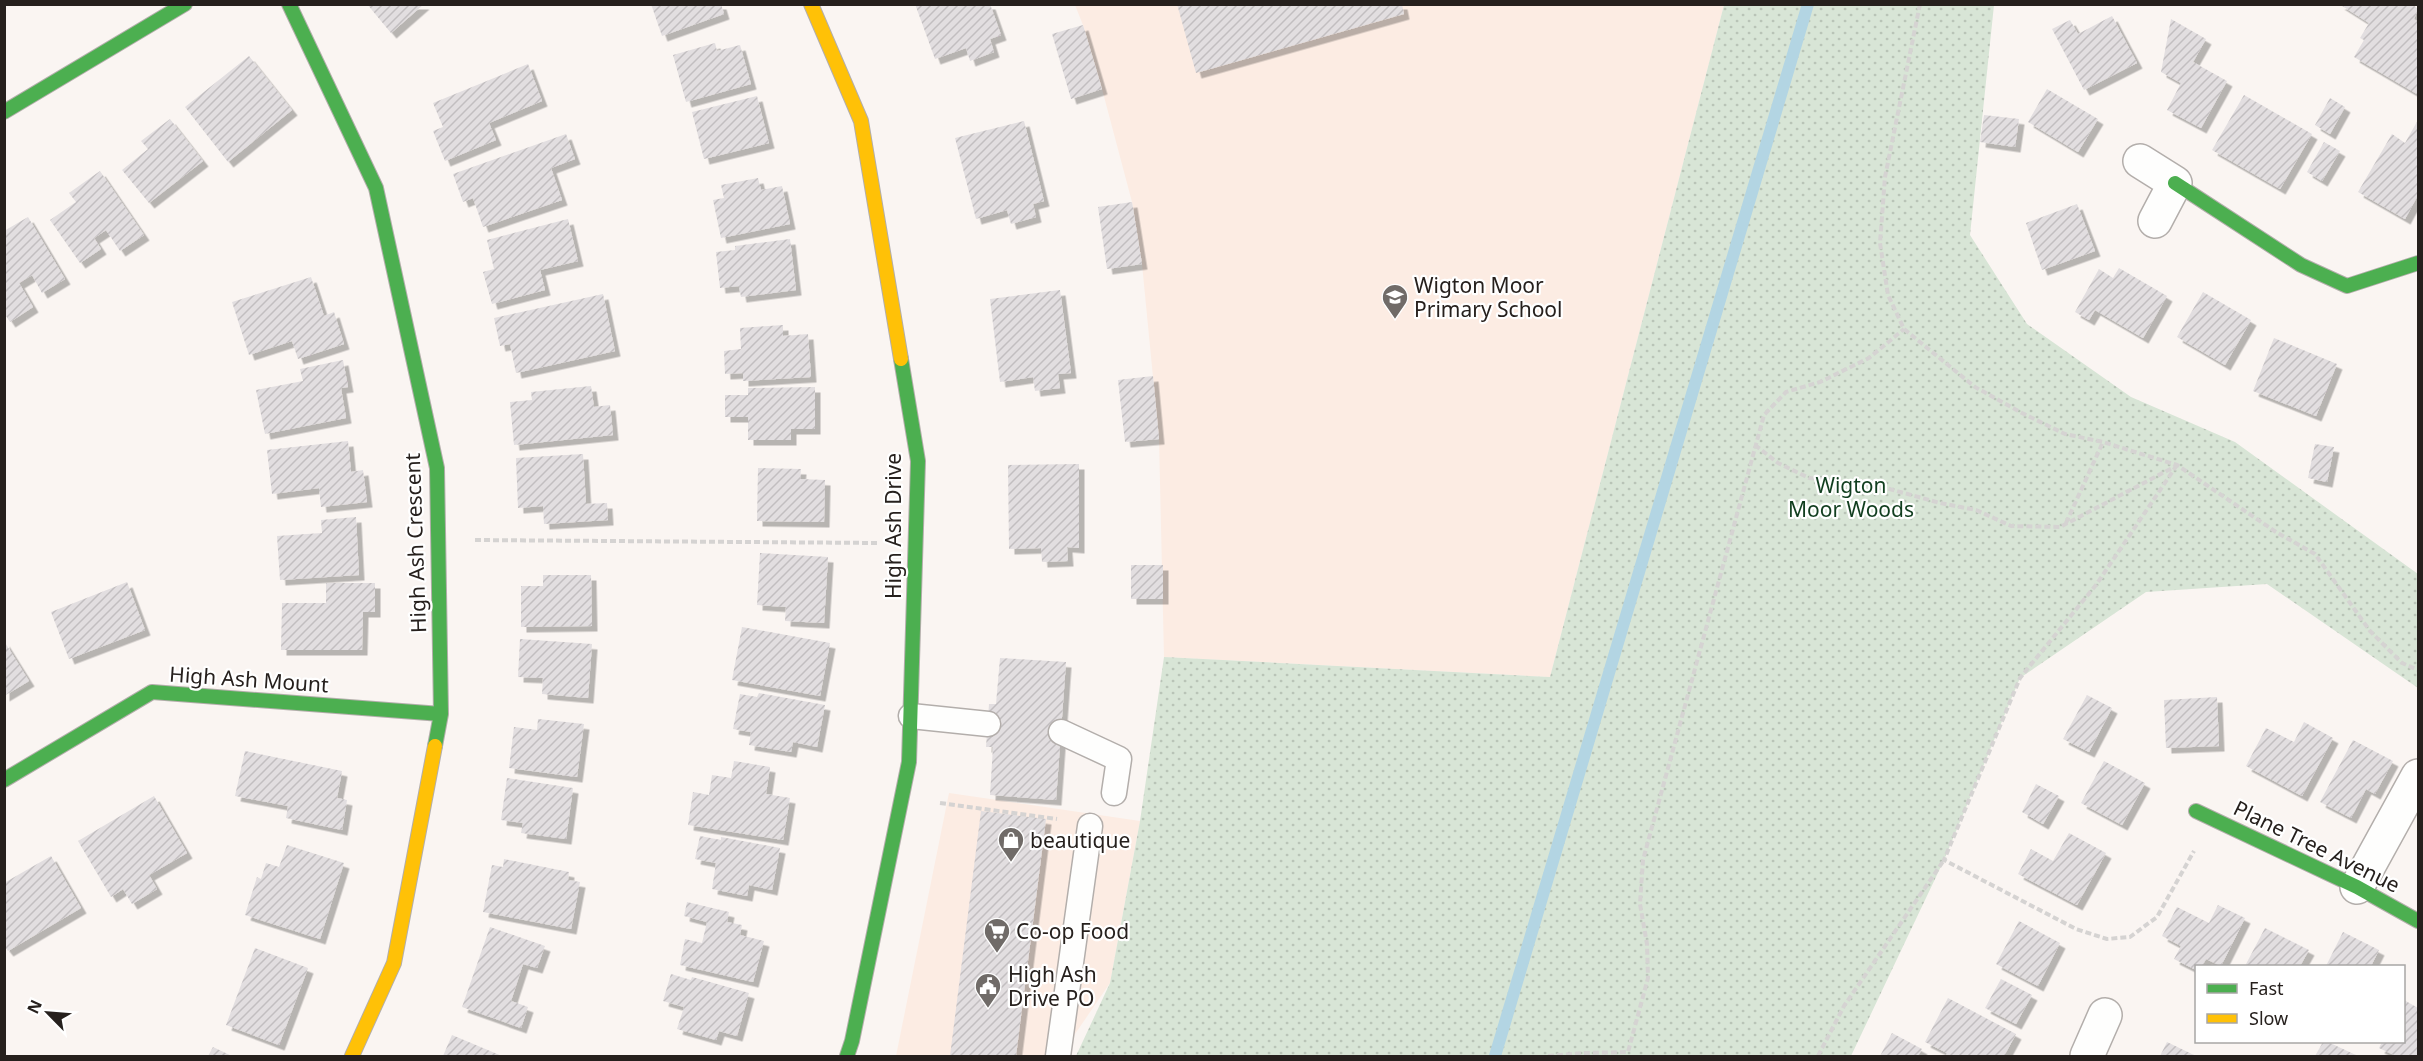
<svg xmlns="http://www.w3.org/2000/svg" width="2423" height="1061" viewBox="0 0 2423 1061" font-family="'Noto Sans',sans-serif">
<defs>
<pattern id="park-dots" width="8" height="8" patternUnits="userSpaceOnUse" patternTransform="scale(1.5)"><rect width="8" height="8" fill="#d8e5d6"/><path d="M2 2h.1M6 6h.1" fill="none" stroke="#b9c4b7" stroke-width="1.8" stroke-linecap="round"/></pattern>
<pattern id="building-hatch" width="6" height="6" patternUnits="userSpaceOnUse" patternTransform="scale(1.5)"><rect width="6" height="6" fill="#e2dee0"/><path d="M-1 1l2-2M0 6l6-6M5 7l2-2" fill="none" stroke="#c2bec0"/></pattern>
<filter id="shadow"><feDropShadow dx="5.5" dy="5.5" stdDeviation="0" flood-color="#0004"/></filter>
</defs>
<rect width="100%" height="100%" fill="#faf5f2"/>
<path fill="#fcece3" d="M1075,5H1724L1550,677L1164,657L1159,439L1142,264L1132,202L1102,89L1083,25Z
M949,793L1140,821L1110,983L1075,1034L1066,1056H896Z"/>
<path fill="url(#park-dots)" d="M1724,5H1994L1970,235L2027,324L2131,397L2235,442L2418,574V688L2267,584L2146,592L2020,678L1944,860L1851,1056H1076L1110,983L1140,821L1164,657L1550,677Z"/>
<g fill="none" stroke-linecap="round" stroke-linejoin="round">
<path stroke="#b3d5e3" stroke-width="12" d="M1495,1056L1808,4"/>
</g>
<path fill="url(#building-hatch)" filter="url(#shadow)" d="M367,4H424L391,33Z
M651,4H721L724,14L662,36Z
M915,4H990L1001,35L990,39L994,52L970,61L966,48L935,59Z
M1177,4H1402L1404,14L1196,73Z
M2339,4H2412L2418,9L2414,19L2418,22V91L2417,94L2354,57L2364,40L2360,38L2369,23Z
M2112,16L2137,63L2084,90L2052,29L2070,20L2078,34Z
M2171,19L2206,39L2193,62L2227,81L2201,128L2167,110L2181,83L2161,72Z
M1083,25L1102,89L1071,99L1052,34Z
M715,43L717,51L740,45L751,84L686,102L673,55Z
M249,56L292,110L228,162L185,107Z
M528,64L542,101L489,123L496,140L445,161L433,131L443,127L433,103Z
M2047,89L2098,119L2078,152L2028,122Z
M2244,95L2312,134L2280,189L2212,150Z
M757,96L769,143L704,159L692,112Z
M2330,98L2345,107L2330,134L2315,125Z
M1984,115L2019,119L2015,147L1980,142Z
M170,119L203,161L149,203L122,170L148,149L141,141Z
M2418,120V195L2405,219L2358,192L2392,134L2405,143Z
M1024,121L1044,201L1033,204L1036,217L1011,224L1007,210L976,219L955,138Z
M566,134L575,159L551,168L562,200L483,227L473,198L463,202L453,174Z
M2324,142L2340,151L2322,181L2307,172Z
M100,171L144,235L120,251L106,230L94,238L101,249L80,263L50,220L76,202L69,193Z
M758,178L761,190L782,186L790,224L721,238L713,200L724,198L721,185Z
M1132,202L1142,264L1107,269L1098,207Z
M2077,204L2095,251L2042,270L2026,223Z
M28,217L65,279L42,293L32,275L19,283L33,307L10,322L4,313V231Z
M568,219L578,261L540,270L545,290L492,304L483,272L494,269L487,240Z
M790,239L796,290L741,297L739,286L720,288L716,252L735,250V246Z
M2119,268L2167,296L2143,338L2095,310L2089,320L2075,312L2099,269L2113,278Z
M311,277L324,316L334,312L344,344L298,359L292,341L249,355L232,302Z
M1060,290L1071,373L1058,374L1060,388L1035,391L1033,377L1000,382L990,299Z
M2203,292L2251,320L2225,365L2177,337Z
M603,294L615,351L516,373L510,344L500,346L494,318Z
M783,325V336L808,334L811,377L743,381V373L725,374L724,351L741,349L740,328Z
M2274,338L2337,364L2316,416L2253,391Z
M343,360L348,387L341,388L346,418L265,434L256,390L303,381L300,369Z
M1153,376L1159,439L1125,442L1118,380Z
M591,386L594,407L610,405L613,435L514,445L510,402L532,400L531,392Z
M815,387V429H791V440H748V417H725V395H748V388Z
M348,441L351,472L363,470L367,502L321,507L319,488L272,494L267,450Z
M2315,444L2334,447L2327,482L2308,478Z
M583,454L586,504L607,503L608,520L544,524L543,506L518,508L516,458Z
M1079,464V548L1067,547L1068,561L1042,562L1041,548L1009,549L1008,465Z
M758,468L801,469L800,479L825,480L824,522L757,521Z
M356,517L359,575L280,580L277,536L322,533L321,520Z
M760,553L828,557L824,623L785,621L786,607L757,605Z
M1131,565H1163V599H1131Z
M543,575H591L592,626L521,627V586H543Z
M127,582L145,630L69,659L51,612Z
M326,583H375V612H363L362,650H281L282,603H326Z
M742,627L830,643L820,696L732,680Z
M520,639L592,644L588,698L542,694L543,678L518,677Z
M4,641L29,681L4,696Z
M1000,658L1066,662L1056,800L990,795L993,747H986L989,704H996Z
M759,693L825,705L817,747L793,742L791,752L749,745L751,732L733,729L740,694L757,697Z
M2087,695L2112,708L2089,752L2063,739Z
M2217,697L2219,746L2166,748L2164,700Z
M538,719L584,724L577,777L509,768L514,727L537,730Z
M2304,722L2333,738L2302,796L2246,766L2266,728L2294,742Z
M2353,740L2393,761L2375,794L2366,789L2351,818L2320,802Z
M245,751L342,771L337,798L347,800L342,830L286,818L288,806L235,796Z
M734,761L770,767L766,794L790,798L783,840L688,825L693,792L709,795L712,775L731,778Z
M2104,761L2145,783L2122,825L2081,803Z
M507,778L573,788L566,839L521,833L523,823L501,820Z
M2036,784L2059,796L2043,824L2022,812Z
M154,796L187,853L149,875L157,889L132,904L123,889L111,897L78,841Z
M981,811L1046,819L1016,1056H950Z
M2069,833L2106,853L2077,905L2018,874L2031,849L2053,861Z
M700,836L721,840V837L780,848L772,890L749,885L747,896L712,889L716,863L695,859Z
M287,845L344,863L320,939L245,915L257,877L261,879L266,863L279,867Z
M51,856L81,908L8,951L4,946V883Z
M504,859L569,872L568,880L580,882L571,929L483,912L492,865L503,867Z
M687,902L729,912L727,922L742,925L740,935L764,941L753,982L680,965L685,939L702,943L707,922L684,916Z
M2218,905L2245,918L2221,966L2206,959L2202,966H2196V970L2174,959L2181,946L2162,936L2177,907L2209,923Z
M2019,921L2060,943L2038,986L1996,964Z
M490,927L545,946L537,968L523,964L511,1001L528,1007L521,1028L462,1007Z
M2265,928L2309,950L2300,966H2245Z
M2343,932L2379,950L2371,966H2326Z
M255,948L308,968L279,1045L226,1025Z
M671,974L691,980L692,977L749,993L737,1036L719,1031L716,1040L677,1029L684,1007L663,1001Z
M2001,979L2032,995L2016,1024L1985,1008Z
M1948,998L2016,1034L2004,1056H1946L1947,1053L1925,1042Z
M2404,1000L2418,1008V1056H2396L2379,1048L2382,1042H2404Z
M1892,1033L1922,1049L1918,1056H1880Z
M452,1035L502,1056H443Z
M2167,1042L2196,1056H2160Z
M2323,1042H2328L2358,1056H2315Z
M213,1047L232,1056H208Z"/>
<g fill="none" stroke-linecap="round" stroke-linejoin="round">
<g stroke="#b3aeab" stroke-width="27">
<path id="lane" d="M911,716L988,724
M1061,732L1119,759L1114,793
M1058,1056L1090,826"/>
</g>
<g stroke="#b3aeab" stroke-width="36">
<path id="street" d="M2140,161L2175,183L2155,221
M2357,887L2418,776
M2087,1056L2105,1015"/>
</g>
<g stroke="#b3aeab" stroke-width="16">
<path id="fast" d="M289,4L376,188L437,468L441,714L435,746
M4,112L185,4
M2175,183L2301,265L2347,286L2418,263
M4,780L152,692L441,714
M2196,811L2357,887L2418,921
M847,1056L852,1041L909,762L918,461L901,359"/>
</g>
<g stroke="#b3aeab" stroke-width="16">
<path id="slow" d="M811,4L861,121L901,359
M352,1056L394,963L435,746"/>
</g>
<path stroke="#d5d3d2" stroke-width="4" stroke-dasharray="6 3" stroke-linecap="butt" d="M1920,4L1885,177L1880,243L1888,295L1904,329L1975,387L2022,413L2065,434L2103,442L2177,465L2276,532L2315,554L2370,631L2402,663L2418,670
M1755,445L1778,463L1809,478L1875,485L1940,503L1976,510L2011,526L2060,527L2176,466
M2177,465L2096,585L2020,678L1944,860L2076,929L2107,939L2130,937L2157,917L2194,851
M2066,523L2103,442
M475,540L878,543
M940,803L1057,819
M1548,1056L1585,1053L1628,1052L1648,978L1647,944L1640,904L1643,860L1764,415L1786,392L1820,382L1869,358L1904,329
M1818,1056L1844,1006L1944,860"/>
<use href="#lane" stroke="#fefefd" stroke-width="24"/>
<use href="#street" stroke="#fefefd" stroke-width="33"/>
<use href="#fast" stroke="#4caf50" stroke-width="14"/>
<use href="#slow" stroke="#ffc107" stroke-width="14"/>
</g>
<defs>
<g id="school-pin" transform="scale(1.35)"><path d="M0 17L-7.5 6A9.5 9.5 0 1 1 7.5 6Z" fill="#706b68" stroke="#fff"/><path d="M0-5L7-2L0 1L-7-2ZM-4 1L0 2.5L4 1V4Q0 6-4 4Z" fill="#fff"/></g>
<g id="shop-pin" transform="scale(1.35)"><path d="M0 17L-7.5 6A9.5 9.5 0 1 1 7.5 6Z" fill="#706b68" stroke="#fff"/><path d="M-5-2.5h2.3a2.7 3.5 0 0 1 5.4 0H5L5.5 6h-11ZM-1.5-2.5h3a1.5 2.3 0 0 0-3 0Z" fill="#fff"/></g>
<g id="supermarket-pin" transform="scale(1.35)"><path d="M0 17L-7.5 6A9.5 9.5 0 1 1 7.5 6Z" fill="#706b68" stroke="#fff"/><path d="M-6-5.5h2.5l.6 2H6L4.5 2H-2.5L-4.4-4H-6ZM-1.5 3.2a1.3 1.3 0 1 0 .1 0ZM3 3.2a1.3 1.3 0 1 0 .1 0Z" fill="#fff"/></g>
<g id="civic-pin" transform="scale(1.35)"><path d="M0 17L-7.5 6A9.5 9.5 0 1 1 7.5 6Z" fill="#706b68" stroke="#fff"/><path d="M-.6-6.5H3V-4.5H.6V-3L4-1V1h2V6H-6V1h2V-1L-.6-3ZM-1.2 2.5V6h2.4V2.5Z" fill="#fff"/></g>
</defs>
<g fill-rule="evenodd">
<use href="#school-pin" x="1395" y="297"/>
<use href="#shop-pin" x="1011" y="840"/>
<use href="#supermarket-pin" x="997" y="931"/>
<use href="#civic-pin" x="988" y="986"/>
</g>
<g text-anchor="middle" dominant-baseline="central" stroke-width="4.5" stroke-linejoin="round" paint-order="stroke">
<g font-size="21" fill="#26201d" stroke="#fff" text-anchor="start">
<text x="1414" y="285">Wigton Moor<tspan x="1414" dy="24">Primary School</tspan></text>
<text x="1030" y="840">beautique</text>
<text x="1016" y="931">Co-op Food</text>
<text x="1008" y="974">High Ash<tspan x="1008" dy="24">Drive PO</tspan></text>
</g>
<g font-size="21" fill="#113e1f" stroke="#fff">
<text x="1851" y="485">Wigton<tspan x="1851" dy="24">Moor Woods</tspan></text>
</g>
<g font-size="21" fill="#26201d" stroke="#fff">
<text transform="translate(893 526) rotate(-90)">High Ash Drive</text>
<text transform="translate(415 543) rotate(-92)">High Ash Crescent</text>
<text transform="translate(249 679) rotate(4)">High Ash Mount</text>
<text transform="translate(2317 846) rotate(26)">Plane Tree Avenue</text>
</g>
</g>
<rect width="2423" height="1061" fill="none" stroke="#26201d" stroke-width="12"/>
<rect x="2195" y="965" width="210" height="78" fill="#ffffff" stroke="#a8a6a5" stroke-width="1.5"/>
<rect x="2207" y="984" width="30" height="9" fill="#4caf50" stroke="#a8a6a5" stroke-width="1.5"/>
<text x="2249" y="995" font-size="18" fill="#26201d">Fast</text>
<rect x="2207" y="1014" width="30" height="9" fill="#ffc107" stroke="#a8a6a5" stroke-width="1.5"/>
<text x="2249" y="1025" font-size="18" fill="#26201d">Slow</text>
<g transform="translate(48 1013) rotate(295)" stroke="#ffffff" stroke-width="4.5" paint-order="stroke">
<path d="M0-4.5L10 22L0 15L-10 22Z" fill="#26201d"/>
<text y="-9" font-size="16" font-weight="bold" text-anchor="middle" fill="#26201d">N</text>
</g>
</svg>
